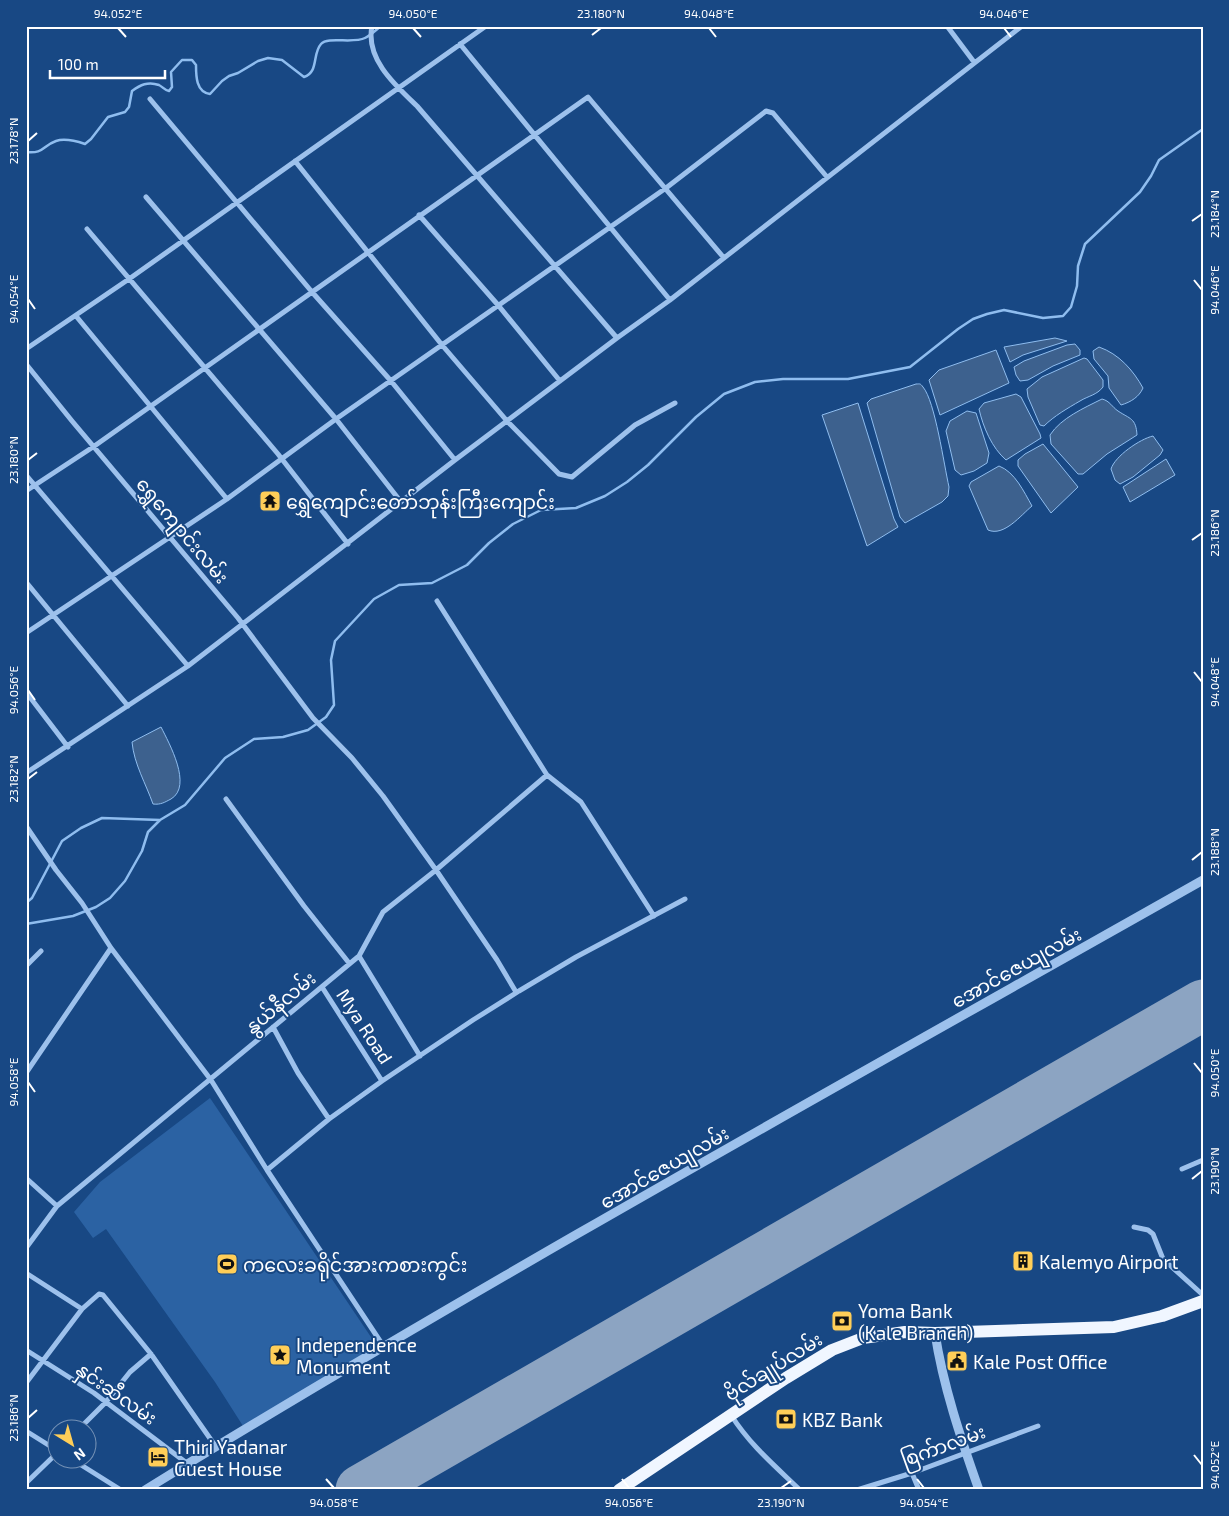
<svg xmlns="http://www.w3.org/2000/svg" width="1229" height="1516" viewBox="0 0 1229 1516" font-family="'Exo 2','Noto Sans Myanmar',sans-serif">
<rect width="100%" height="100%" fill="#184884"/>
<path fill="#2b62a3" d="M210,1098L377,1346L243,1426L215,1382L106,1229L93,1238L74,1212L100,1182Z"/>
<path fill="#3d618e" stroke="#8fbdef" d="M1055,338L1067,341L1023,355L1010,362L1004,347Z
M1075,344L1080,350V355L1053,366L1028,380L1020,381L1016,375L1014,367L1024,361L1067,345Z
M1099,347C1119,354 1133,370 1143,388C1139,397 1131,402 1121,405L1109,388L1108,376L1094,359L1093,351Z
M996,350L1009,383L940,415L929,380L939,370Z
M1084,358L1087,359L1103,380V387C1097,395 1088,396 1080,401C1068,408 1054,416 1044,426L1040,425L1028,397L1027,389L1042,377Z
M916,384C920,384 920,383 923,387C935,401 944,465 949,487L948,496L942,502L905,523L900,517L867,403L871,399Z
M1016,394L1021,397L1040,434L1041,438L1006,460C992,448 983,427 979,409L984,403Z
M1102,399C1110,401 1112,407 1118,411C1130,419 1136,418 1137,435L1107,454L1083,474H1078L1051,444L1050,435C1061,418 1084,408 1102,399Z
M858,403L894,519L898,527L867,546L822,415Z
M967,411L976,413L989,453L987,463L974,471L961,475L955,470L946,431L950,421Z
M1153,436L1163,450L1160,455L1133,477L1120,484L1115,480L1111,469C1115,456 1140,439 1153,436Z
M1043,444L1078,487L1051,513L1018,466V460L1025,454Z
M1166,459L1175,475L1130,502L1123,487Z
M999,466C1015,472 1024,492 1032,506C1021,515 1004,537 988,530L969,486L971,482Z
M161,727C169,743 193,786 171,799C165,802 161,805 153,804C146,784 134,764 132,742Z"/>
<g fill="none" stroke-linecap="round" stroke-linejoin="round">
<path stroke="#8fbdef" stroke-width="2.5" d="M26,152C44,154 42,146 56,141C65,138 76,141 85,144L91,139L108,117L125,112L129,107L132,91C140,85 148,81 159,85C163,87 164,90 169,91L172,87L171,72L182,60H192L196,65C196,76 196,92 210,94L222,81L229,76L238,73L258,61L268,58L282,60L304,77C319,72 312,54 321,44C328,36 353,44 365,38C371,35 376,30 381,26
M26,903L32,898L62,841L81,828L102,818L160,820L185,805L225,758L254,739L283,737L308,730L326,717L334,705L331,660L335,641L374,599L399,585L432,583L467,565L489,543L513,524L541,510L576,508L605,496L627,482L648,465L696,417L724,394L755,382L783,379H848L910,367L958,329L973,319L987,314L1004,310L1043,318L1063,316L1071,307L1077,286L1078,266L1085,244L1140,192L1151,176L1159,160L1203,129
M26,924L73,916L96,907L110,898L125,881L142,851L148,832L160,820"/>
<path stroke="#8ca4c2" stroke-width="51" d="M361,1490L1203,1005"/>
<path stroke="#9dc1ec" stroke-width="5" d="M947,26L974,62
M460,44L670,300
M150,99L312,292L391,381L455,460
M295,161L442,345L507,421L559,474L572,477L635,425L675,403
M146,197L336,419L401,502
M419,215L498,305L560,381
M87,229L278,454L348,544
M76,316L227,499
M617,338L670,300L1022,26
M26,349L129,279L486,26
M26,364L72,421L238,618L313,718L352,758L383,796L436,870L497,960L516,992
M26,475L188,666
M26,491L93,447L588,97L724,258
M26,582L128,706
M437,601L547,775L581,802L654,916
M26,633L227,499L336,419L666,188L766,111L773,113L827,177
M26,692L68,747
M26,773L188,666L455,460L617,338L417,106C396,86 365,59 372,26
M226,799L304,906L349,963
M26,826L56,870L82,903L111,948L211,1080L267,1170L384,1347
M359,956L420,1056
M26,966L41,951
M322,987L382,1081
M273,1027L298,1073L329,1119
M26,1073L111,948
M1182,1169L1203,1160
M267,1170L329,1119L382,1081L473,1020L519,991L576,957L685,899
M26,1178L57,1206
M1134,1227L1148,1230L1153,1234L1163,1259L1203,1295
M26,1248L57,1206L359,956L383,912L436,870L547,775
M26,1273L82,1309
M26,1350L94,1393L188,1464
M26,1383L82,1309L99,1294L103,1295L151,1354L216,1447
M731,1415C750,1445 775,1466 800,1490
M80,1428L106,1402L130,1372L151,1354
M26,1431L58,1451
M70,1458L121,1490
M912,1473L919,1490
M26,1483L58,1452
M857,1490L912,1473L1038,1426"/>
<path stroke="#9dc1ec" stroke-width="9" d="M935,1333C943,1386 961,1439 979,1490
M145,1490C492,1277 849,1080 1203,880"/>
<path stroke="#f0f6ff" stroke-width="12" d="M619,1490L786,1378L832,1350L863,1338L905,1332L935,1333L1114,1327L1162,1316L1203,1301"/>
</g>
<path fill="none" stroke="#fff" stroke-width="2" d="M118,28L126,37M413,28L421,37M709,28L716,37M1004,28L1011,37M592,35L601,28M28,141L37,133M1192,221L1202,214M1194,280L1202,290M28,299L35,309M28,460L37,453M1192,540L1202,533M1194,672L1202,682M28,690L35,700M28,779L37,772M1192,860L1202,852M1194,1063L1202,1073M28,1082L35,1092M1192,1179L1202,1171M28,1418L37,1410M1194,1455L1202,1465M326,1479L334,1488M622,1479L629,1488M917,1479L924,1488M781,1488L791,1481"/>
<defs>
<g id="temple-square" transform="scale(1.125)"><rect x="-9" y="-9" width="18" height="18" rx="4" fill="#ffce58" stroke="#184884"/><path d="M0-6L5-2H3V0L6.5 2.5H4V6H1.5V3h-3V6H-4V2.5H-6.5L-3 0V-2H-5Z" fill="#111"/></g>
<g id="building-square" transform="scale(1.125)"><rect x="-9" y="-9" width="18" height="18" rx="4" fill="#ffce58" stroke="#184884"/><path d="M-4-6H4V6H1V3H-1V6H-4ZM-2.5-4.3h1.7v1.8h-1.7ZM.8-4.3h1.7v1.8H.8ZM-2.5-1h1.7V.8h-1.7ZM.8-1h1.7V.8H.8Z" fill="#111"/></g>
<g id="stadium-square" transform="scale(1.125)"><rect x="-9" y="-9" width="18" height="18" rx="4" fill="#ffce58" stroke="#184884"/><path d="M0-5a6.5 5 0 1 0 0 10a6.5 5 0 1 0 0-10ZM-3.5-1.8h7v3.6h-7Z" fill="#111"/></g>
<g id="bank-square" transform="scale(1.125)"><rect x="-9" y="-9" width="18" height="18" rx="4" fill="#ffce58" stroke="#184884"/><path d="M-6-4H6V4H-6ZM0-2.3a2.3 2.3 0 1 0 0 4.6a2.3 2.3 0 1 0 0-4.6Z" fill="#111"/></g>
<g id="sight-square" transform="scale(1.125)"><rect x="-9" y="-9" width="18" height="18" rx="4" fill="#ffce58" stroke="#184884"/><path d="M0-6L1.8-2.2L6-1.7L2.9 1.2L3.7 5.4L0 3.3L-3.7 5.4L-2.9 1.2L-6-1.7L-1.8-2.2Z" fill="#111"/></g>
<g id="civic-square" transform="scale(1.125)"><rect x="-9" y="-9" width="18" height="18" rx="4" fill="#ffce58" stroke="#184884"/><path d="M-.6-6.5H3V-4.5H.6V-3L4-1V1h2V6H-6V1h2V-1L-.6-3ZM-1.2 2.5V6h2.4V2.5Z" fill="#111"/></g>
<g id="hotel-square" transform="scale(1.125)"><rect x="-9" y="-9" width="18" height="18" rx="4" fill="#ffce58" stroke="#184884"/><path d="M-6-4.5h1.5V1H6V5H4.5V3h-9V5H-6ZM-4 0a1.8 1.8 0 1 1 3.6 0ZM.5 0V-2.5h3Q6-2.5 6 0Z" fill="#111"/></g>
</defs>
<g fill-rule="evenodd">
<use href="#temple-square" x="270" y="501"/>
<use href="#building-square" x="1023" y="1261"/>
<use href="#stadium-square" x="227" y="1264"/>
<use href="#bank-square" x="842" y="1321"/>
<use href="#sight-square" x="280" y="1355"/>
<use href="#civic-square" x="957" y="1361"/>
<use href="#bank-square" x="786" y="1419"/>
<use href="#hotel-square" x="158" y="1457"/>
</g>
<g text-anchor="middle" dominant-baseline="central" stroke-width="4" stroke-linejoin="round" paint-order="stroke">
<g font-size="19" fill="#fff" stroke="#184884" text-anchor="start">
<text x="286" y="501">ရွှေကျောင်းတော်ဘုန်းကြီးကျောင်း</text>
<text x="1039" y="1261">Kalemyo Airport</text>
<text x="243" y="1264">ကလေးခရိုင်အားကစားကွင်း</text>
<text x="858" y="1310">Yoma Bank<tspan x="858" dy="22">(Kale Branch)</tspan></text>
<text x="296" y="1344">Independence<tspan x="296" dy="22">Monument</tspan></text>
<text x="973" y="1361">Kale Post Office</text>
<text x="802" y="1419">KBZ Bank</text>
<text x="174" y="1446">Thiri Yadanar<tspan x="174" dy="22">Guest House</tspan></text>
</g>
<g font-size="19" fill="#fff" stroke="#184884">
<text transform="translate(183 530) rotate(50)">ရွှေကျောင်းလမ်း</text>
<text transform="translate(1016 967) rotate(-29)">အောင်ဇေယျလမ်း</text>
<text transform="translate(280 1002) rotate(-40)">နွယ်နီလမ်း</text>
<text transform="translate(365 1026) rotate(57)">Mya Road</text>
<text transform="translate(664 1167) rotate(-30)">အောင်ဇေယျလမ်း</text>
<text transform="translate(773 1366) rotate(-32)">ဗိုလ်ချုပ်လမ်း</text>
<text transform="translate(117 1393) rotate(35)">နှင်းဆီလမ်း</text>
<text transform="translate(943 1445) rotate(-20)">စြက်ာလမ်း</text>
</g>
</g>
<rect width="1229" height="1516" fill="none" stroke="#184884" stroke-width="55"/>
<g transform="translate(72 1444) rotate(143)"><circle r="24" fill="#184884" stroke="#7491b5"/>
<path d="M0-4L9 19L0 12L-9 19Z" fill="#ffce58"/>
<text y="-8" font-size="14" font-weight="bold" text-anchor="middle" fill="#ffffff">N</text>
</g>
<path d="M50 70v8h115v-8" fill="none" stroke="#ffffff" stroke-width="2.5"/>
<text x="58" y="70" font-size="15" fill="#ffffff" stroke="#184884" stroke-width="4" paint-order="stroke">100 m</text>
<rect x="28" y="28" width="1174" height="1460" fill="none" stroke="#fff" stroke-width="2"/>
<g font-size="12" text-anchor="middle" fill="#fff">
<text x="118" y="18">94.052°E</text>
<text x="413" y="18">94.050°E</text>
<text x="601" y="18">23.180°N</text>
<text x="709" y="18">94.048°E</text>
<text x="1004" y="18">94.046°E</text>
<text transform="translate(14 141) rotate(-90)" y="4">23.178°N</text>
<text transform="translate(1215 214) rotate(-90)" y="4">23.184°N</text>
<text transform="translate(1215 290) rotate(-90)" y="4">94.046°E</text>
<text transform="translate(14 299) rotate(-90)" y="4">94.054°E</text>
<text transform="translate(14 460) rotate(-90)" y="4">23.180°N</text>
<text transform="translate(1215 533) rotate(-90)" y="4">23.186°N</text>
<text transform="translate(1215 682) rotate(-90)" y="4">94.048°E</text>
<text transform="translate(14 690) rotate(-90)" y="4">94.056°E</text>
<text transform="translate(14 779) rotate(-90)" y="4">23.182°N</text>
<text transform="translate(1215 852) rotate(-90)" y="4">23.188°N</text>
<text transform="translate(1215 1073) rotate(-90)" y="4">94.050°E</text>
<text transform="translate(14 1082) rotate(-90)" y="4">94.058°E</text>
<text transform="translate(1215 1171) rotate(-90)" y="4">23.190°N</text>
<text transform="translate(14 1418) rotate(-90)" y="4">23.186°N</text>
<text transform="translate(1215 1465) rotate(-90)" y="4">94.052°E</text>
<text x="334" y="1507">94.058°E</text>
<text x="629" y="1507">94.056°E</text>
<text x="781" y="1507">23.190°N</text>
<text x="924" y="1507">94.054°E</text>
</g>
</svg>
